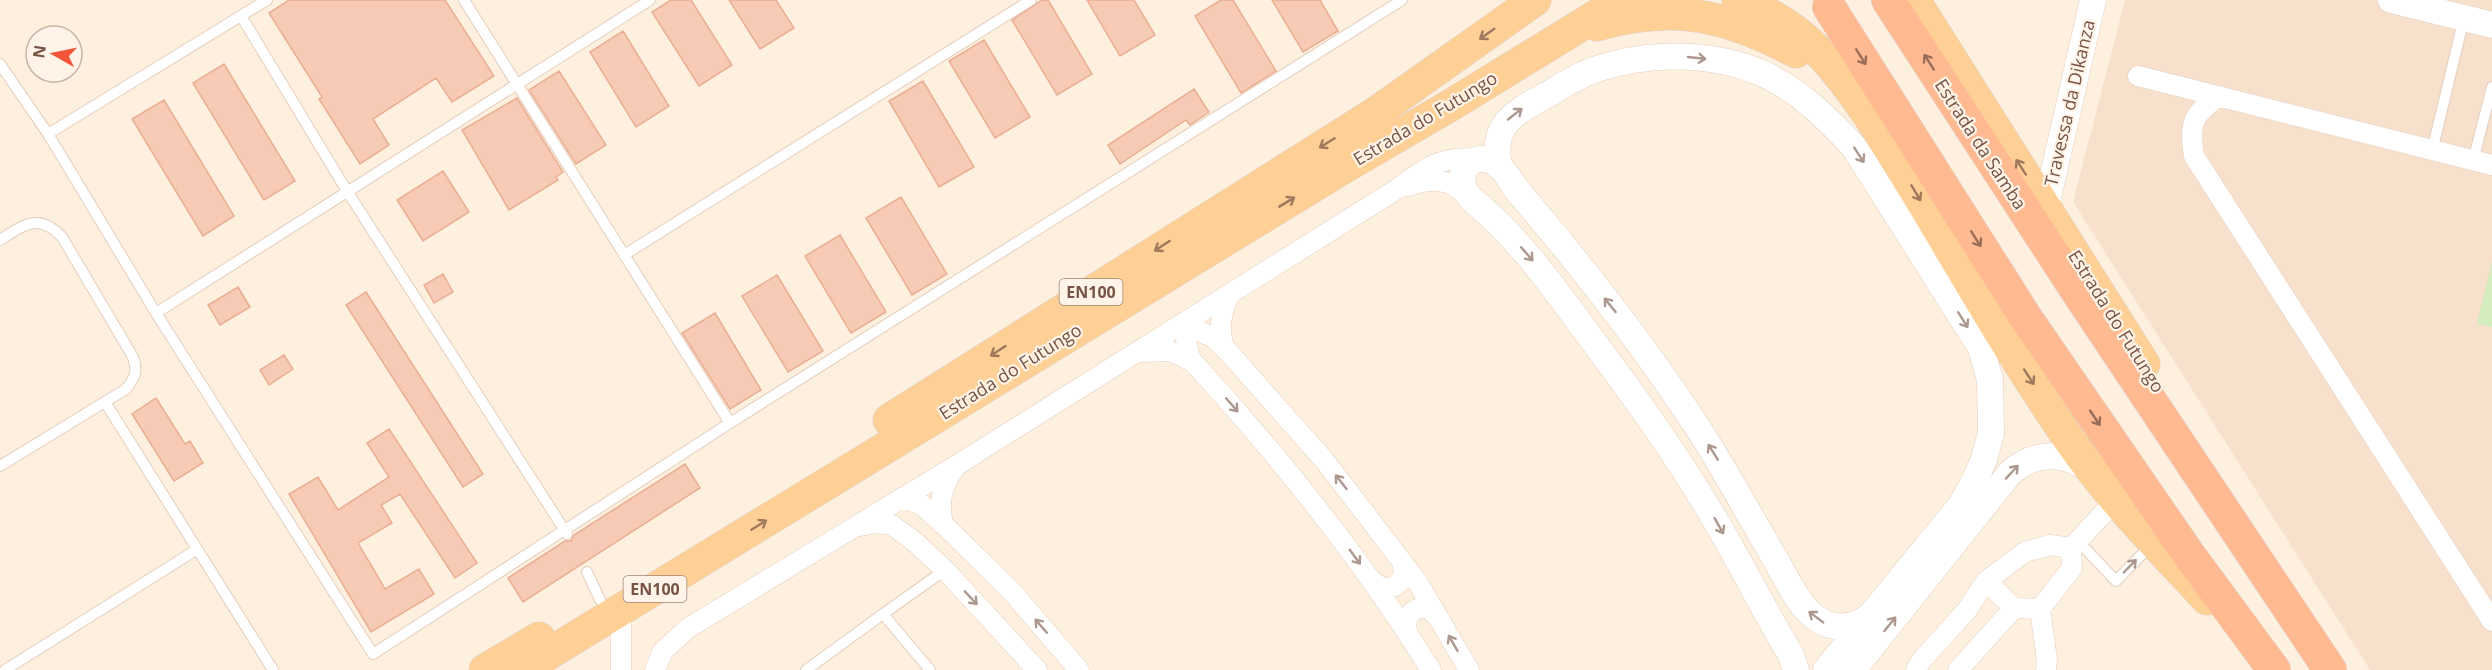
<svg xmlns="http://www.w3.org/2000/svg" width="2492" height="670" viewBox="0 0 2492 670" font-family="'Open Sans',sans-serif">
<rect width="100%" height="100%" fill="#fef0df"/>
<path fill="#f7e1cd" d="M2125,0H2492V670H2370L2073,202Z"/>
<path fill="#d3edbc" d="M2492,262V327L2477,324Z"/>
<path fill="#f6cab4" stroke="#eaae93" stroke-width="1.5" d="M289,0H445L494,76L452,102L436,78L373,119L389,145L360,164L319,99L322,97L269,13Z
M671,0H691L732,65L699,86L652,12Z
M729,0H776L794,28L760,49Z
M1042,0H1048L1092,74L1057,95L1012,20Z
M1087,0H1134L1155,35L1120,56Z
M1221,0H1233L1276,71L1241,93L1195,16Z
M1272,0H1320L1338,31L1303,52Z
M623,31L669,106L636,127L590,52Z
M984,40L1030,117L995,138L949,61Z
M224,64L295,181L264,200L193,83Z
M559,71L606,145L576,164L529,90Z
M923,81L974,167L939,187L889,101Z
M1194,89L1209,112L1190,125L1186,120L1120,164L1108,145Z
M517,98L563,172L556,177L558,180L509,210L462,130Z
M164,100L234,216L203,236L132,119Z
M443,171L469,212L423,241L397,200Z
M901,197L947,274L912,295L866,218Z
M840,235L886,312L851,333L805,256Z
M443,274L453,292L434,303L424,285Z
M777,275L823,351L788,372L742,296Z
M238,287L250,307L220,325L208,305Z
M366,292L483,474L463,487L346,305Z
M715,313L761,390L730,409L682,333Z
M284,355L293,369L269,385L260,370Z
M156,398L185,444L190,441L203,463L174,481L132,414Z
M389,429L477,563L455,578L400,494L381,505L392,523L358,543L385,589L419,569L434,594L371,632L289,494L318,477L338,510L389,477L367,443Z
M685,464L700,488L523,602L508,578L565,541H571L574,535Z"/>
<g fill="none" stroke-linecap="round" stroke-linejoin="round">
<g stroke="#e5cdbd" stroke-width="12">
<path id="service" d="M464,0L730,423
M241,16L347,191L567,534
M0,64L48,134L156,313L373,654L730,423L1402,0
M48,134L267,0
M2432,151L2464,18
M2473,161L2492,87
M0,240C25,224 39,213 62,237L133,357C138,371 135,378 126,389L0,466
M624,255L1031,0
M156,313L650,0
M105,402L273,670
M2078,541L2116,581L2152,544
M587,572L600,600
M5,670L196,550
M806,670L883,614
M930,670L883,614L945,570"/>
</g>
<g stroke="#e5cdbd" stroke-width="21">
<path id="minor" d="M2138,76L2492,165
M2219,96C2192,115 2189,124 2194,156L2492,621
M1408,186C1432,178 1446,178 1466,194
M1183,323L1214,338L1224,347L1324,460L1371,521L1418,583L1469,670
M1183,323L1189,355L1193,362C1281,458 1362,559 1431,670
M1224,347C1218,328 1221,312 1230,294
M1141,352L1170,351L1193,362
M902,498L922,505L943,524L1012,592L1079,670
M943,524C938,501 942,486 955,468
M860,526L877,523L892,525L915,542L945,570L1037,670
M1373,581C1384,592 1399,589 1404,574L1402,562
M1986,581L2014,608
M1408,633C1402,618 1413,606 1428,608L1437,616
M621,670V611
M655,670L663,651L688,628L957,465L1397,189C1424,168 1443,155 1478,159
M1916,670L1921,661L1967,610L1986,581L2025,552L2050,545L2071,548
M1958,670L2014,608L2040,609
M2046,670L2047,660L2040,609L2072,568L2071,548L2115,501"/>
</g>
<g stroke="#e5cdbd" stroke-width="27">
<path id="tertiary" d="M2391,0L2492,25
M1499,165C1491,126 1512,114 1543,97C1562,86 1580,74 1600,68C1640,55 1687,53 1727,62C1781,73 1818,108 1854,147L1981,348L1990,380L1991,433L1984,459L1974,482L1961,505L1826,670
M2046,206L2093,0
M1796,670L1791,655C1763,609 1739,559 1711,513C1673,449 1629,389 1585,330C1552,285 1519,239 1476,203C1443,176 1477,143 1500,167C1507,173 1511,182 1516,189C1581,265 1643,344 1698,428C1725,470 1749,514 1774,557C1785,575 1795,600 1811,614C1828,630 1850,630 1869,617
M1853,670L2010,473C2034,451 2066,451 2091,471"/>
</g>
<g stroke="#dcd2cf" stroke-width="33">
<path id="primary" d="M1738,0C1769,12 1795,27 1818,51C1860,95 1891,151 1923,203C1971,284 2018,365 2071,442C2111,500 2160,548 2207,599
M1914,0L2144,364
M1597,25C1674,3 1727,15 1796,52
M889,420L1377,112L1535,0
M485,670L539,638
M522,670L1343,168L1451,105L1622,0"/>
</g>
<g stroke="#dcd2cf" stroke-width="34">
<path id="trunk" d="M1888,0L2075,288L2330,670
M1829,7L2026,318L2187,552L2274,670"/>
</g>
<use href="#service" stroke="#fff" stroke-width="10"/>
<use href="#minor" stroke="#fff" stroke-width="20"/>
<use href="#tertiary" stroke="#fff" stroke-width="26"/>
<use href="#primary" stroke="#ffd095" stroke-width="32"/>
<use href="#trunk" stroke="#ffba92" stroke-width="33"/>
</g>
<defs><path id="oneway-shaft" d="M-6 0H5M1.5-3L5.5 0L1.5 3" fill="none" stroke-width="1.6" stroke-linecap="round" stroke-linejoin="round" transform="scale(1.5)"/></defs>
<g stroke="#a0785d">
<use href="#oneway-shaft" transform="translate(1487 34) rotate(145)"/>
<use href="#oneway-shaft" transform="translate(1327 143) rotate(148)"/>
<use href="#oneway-shaft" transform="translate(2021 167) rotate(-123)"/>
<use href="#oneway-shaft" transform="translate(1916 193) rotate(59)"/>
<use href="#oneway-shaft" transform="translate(1287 202) rotate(-31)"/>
<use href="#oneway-shaft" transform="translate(1162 246) rotate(147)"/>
<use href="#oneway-shaft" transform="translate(998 351) rotate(147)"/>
<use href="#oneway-shaft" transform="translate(2029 377) rotate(57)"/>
<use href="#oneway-shaft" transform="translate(759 525) rotate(-32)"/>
</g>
<g stroke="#996d58">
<use href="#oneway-shaft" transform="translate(1861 57) rotate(58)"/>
<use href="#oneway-shaft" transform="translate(1929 62) rotate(-123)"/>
<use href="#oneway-shaft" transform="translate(1976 239) rotate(58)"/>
<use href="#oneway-shaft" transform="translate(2095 418) rotate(56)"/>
</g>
<g stroke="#ad988f">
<use href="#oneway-shaft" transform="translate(1697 58) rotate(6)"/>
<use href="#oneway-shaft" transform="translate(1515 114) rotate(-38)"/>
<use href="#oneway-shaft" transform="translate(1859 155) rotate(57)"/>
<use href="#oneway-shaft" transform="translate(1527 254) rotate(49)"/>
<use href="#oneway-shaft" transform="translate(1610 305) rotate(-129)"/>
<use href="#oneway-shaft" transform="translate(1963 320) rotate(58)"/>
<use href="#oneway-shaft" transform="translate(1232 405) rotate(49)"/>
<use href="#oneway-shaft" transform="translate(1713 452) rotate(-122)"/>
<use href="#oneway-shaft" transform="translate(2012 472) rotate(-47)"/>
<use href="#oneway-shaft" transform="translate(1341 482) rotate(-128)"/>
<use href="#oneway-shaft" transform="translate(1719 526) rotate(61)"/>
<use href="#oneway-shaft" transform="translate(1355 557) rotate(54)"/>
<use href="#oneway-shaft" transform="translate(2130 566) rotate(-46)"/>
<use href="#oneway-shaft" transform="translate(971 598) rotate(47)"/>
<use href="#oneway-shaft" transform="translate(1816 617) rotate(-143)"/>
<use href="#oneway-shaft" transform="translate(1890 624) rotate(-51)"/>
<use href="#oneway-shaft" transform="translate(1041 626) rotate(-131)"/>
<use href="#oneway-shaft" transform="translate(1453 643) rotate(-120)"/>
</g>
<g text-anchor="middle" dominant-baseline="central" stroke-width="4.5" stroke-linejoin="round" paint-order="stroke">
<g fill="#fff4e7" stroke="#a08376" stroke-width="1.5">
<rect x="1059.5" y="279" width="63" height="26" rx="4.5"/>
<rect x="623.5" y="576" width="63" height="26" rx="4.5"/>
</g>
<g font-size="16" font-weight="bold" fill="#775345">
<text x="1091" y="292">EN100</text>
<text x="655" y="589">EN100</text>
</g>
<g font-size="18" fill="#775345" stroke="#fff4e7">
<text transform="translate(2069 103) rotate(-77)">Travessa da Dikanza</text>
<text transform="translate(1425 118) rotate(-31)">Estrada do Futungo</text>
<text transform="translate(1981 144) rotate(57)">Estrada da Samba</text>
<text transform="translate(2117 321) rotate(58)">Estrada do Futungo</text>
<text transform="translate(1010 371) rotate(-32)">Estrada do Futungo</text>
</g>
</g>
<g transform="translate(54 54) rotate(279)"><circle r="28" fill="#fff4e7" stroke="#c9b4a6" stroke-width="1.5"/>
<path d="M0-4.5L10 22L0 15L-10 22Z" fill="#f45538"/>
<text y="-9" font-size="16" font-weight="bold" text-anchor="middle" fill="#775345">N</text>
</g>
</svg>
